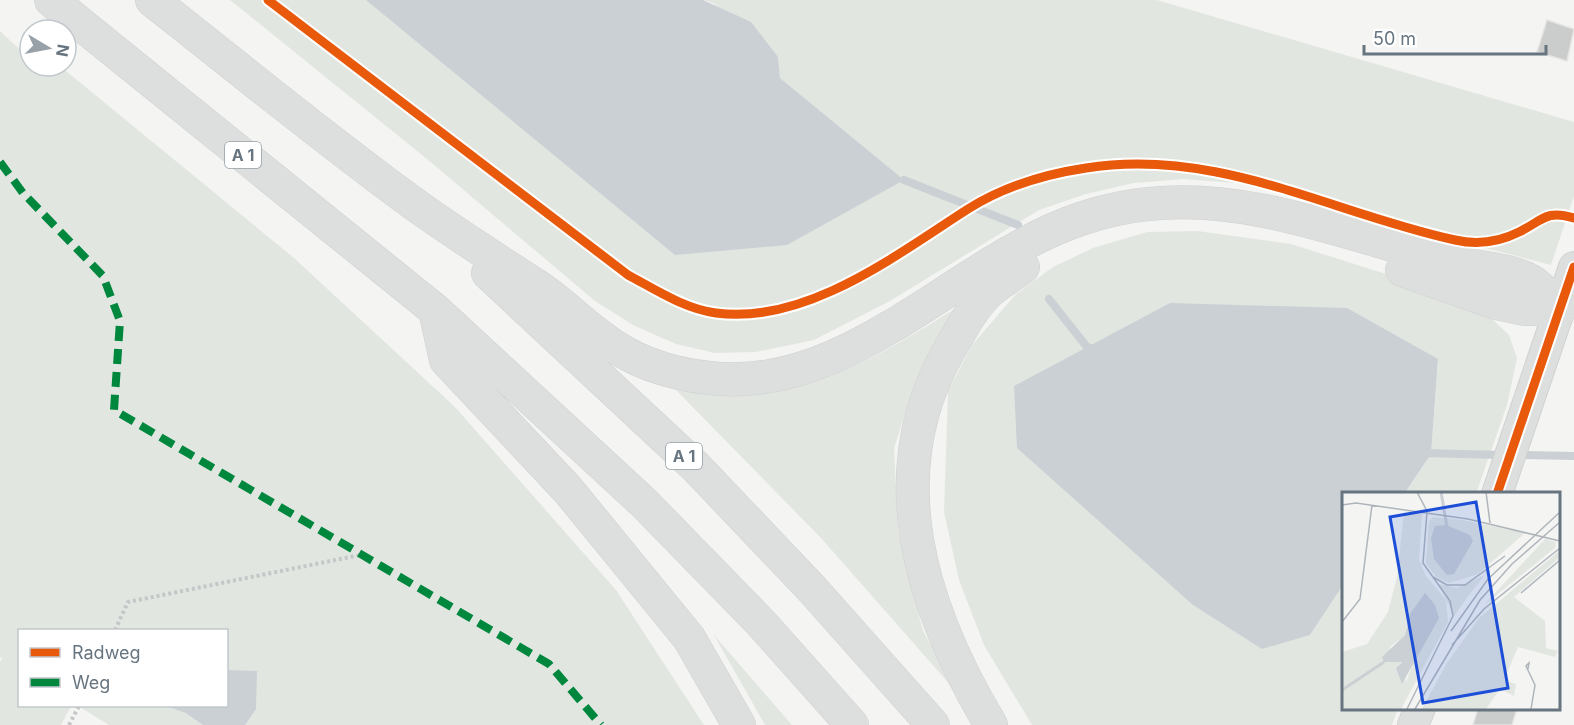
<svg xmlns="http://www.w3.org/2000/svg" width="1574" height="725" viewBox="0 0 1574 725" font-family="Inter,sans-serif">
<rect width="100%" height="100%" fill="#f4f4f3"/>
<path fill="#e2e6e1" d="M230,0H366L375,6L903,180L780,78L778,57L713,3L703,0H1157L1574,122V196L1551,265L1236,183L1183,179L1134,183L1086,194L1039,210L890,301L814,340L756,352L715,353L676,344L633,325L595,301L427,159Z
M0,31L17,47L30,53V66H57L66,71L294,258L455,407L616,590L704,725H109L78,706H226V630H20V706H71L61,725H0V662L2,659L0,657Z
M1197,231L1291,244L1386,274L1489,316L1509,335L1517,358L1507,405L1476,494H1404L1431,454L1438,360L1193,605L1262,648L1310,635L1343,585V708L1398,709L1392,725H1032L984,645L959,580L944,512L948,391L972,345L1016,294L1053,267L1093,248L1147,232Z
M959,306L918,376L894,448L898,531L923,631L960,696L821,538L673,387C694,389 716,394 737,395C817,396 894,347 959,306Z
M714,635L792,725H765Z"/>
<path fill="#cad0d4" d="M366,0H703L751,22L778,57L780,78L904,180L787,245L675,255Z
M1170,303L1347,308L1438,359L1431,454L1404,494H1343V585L1310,635L1262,649L1193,605L1017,448L1014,386Z
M227,670L257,671L256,709L245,725H203L186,713L166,706H226Z"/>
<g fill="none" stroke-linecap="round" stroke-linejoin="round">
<path stroke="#cad0d4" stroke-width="8" d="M904,180L1018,225
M1049,299L1087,347L1095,350
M1421,453L1502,455
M1517,455L1574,456"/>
</g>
<path fill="#cbcccc" stroke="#e4e4e3" stroke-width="1.5" d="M1547,20L1574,29L1567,61L1537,52Z
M1478,708H1517L1512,725H1473Z"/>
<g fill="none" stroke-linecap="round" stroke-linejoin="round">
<g stroke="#d0d1d1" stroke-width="32">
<path id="major" d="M1497,494L1574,267
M1413,725L1420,708"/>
</g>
<g stroke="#d0d1d1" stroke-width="34">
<path id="highway" d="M51,0L435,310L644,503L762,624L852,725
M152,0C240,69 327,141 417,206C456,234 497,260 537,286C560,301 578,320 600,336C631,361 671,374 710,378C828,392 924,298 1021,246C1059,224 1105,208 1149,204C1231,195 1315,222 1392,245C1415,252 1438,259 1462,264C1484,268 1512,270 1531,281C1542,287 1551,301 1560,309
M1402,270L1496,303L1524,309H1560
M488,273L695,466L812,589L933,725
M435,310L446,360L568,490L689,638L739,725
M991,725C921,608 877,473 951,347C962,328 974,305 990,291C1000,282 1013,275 1023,267"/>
</g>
<path stroke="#c5c6c7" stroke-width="4" stroke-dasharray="3 3" stroke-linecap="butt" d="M115,630L128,602L360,555
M69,725L79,706"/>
<use href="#major" stroke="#dddede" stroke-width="30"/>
<use href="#highway" stroke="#dddede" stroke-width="33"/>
<path stroke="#00873e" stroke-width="8" stroke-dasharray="15 8" stroke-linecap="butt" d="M0,162L23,193L103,276L120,321L114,410L549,664L601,725"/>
<g stroke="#fff" stroke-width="13">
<path id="cycleway" d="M268,0L628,275C656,290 685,309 716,313C806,325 896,255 968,209C1003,187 1046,174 1086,168C1218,147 1331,213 1455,240C1477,245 1499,242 1519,232C1542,221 1546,209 1574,218
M1497,494L1574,267"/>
</g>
<use href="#cycleway" stroke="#e8590c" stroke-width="9"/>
</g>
<g text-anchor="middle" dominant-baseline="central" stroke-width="6" stroke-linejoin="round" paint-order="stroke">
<g fill="#fff" stroke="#959ea6" stroke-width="1.5">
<rect x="225" y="142" width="36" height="26" rx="4.5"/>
<rect x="666" y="443" width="36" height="26" rx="4.5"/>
</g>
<g font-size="16" font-weight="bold" fill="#677580">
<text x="243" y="155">A 1</text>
<text x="684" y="456">A 1</text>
</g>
</g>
<g transform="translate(1342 492)">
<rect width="218" height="218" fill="#f4f4f3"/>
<path d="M62,20L80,22L77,68L84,84L104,108L106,130L59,217H0V160L25,152L46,120L55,85ZM83,101L73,167L64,190L61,170H49L48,155L63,143L66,127ZM91,25L120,28L183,41L136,82L107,91L94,85L84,71L87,29ZM203,47L214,50L213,56L141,114ZM217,59V66L172,105L203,129L204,156L216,159L213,165L176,155L162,188L174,192L172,204L158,197L144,217H80L105,171L137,126ZM143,83L127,103L112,124L97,92L115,96Z" fill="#e2e6e1" fill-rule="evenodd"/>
<path d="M104,33L128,43L131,49L112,82L105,83L92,67L89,46L93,34ZM83,101L93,113L97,126L60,192L54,176L61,170H42L40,165L63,143L68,122Z" fill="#cad0d4"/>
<path fill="none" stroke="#cad0d4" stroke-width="3" d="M99,0L105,35M0,198L42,170"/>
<path fill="none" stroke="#afb6bb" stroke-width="1.5" d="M75,0L85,19M144,0L148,31M0,13L14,11L126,27L218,49M91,85L105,93H123L163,64M179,101L218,68M0,130L18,107L30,13M109,139L146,87L218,20M110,153L142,117L218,56M186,177L187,171L184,174L193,193L189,217M65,217L111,124L108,109L81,71L85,20M73,217L138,108L170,72L218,30"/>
<path fill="#1d4ed8" fill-opacity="0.15" stroke="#1d4ed8" stroke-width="3" d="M134,10L166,196L81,211L48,25Z"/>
<rect width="218" height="218" fill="none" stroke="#677580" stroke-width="3"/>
</g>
<rect x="18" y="629" width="210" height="78" fill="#ffffff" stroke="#c2c8cc" stroke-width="1.5"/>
<rect x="30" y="648" width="30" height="9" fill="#e8590c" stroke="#c2c8cc" stroke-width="1.5"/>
<text x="72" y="659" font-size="18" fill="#677580">Radweg</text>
<rect x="30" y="678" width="30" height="9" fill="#00873e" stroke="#c2c8cc" stroke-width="1.5"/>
<text x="72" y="689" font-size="18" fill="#677580">Weg</text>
<g transform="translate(48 48) rotate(100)"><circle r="28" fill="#ffffff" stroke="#c2c8cc" stroke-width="1.5"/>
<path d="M0-4.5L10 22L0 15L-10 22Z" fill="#98a1a8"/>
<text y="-9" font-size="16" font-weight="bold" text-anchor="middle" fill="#677580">N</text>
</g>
<path d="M1364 45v9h182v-9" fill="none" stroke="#677580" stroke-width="3"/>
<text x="1373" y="45" font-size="18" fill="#677580" stroke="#ffffff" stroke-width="4.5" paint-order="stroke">50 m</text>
</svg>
